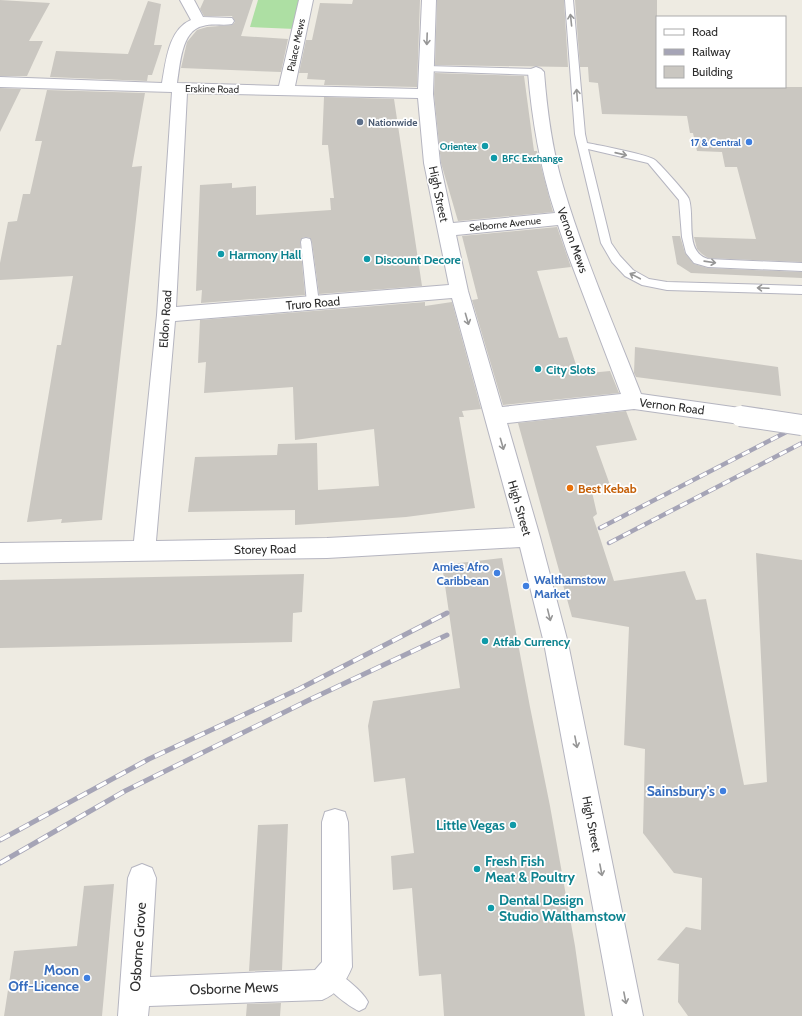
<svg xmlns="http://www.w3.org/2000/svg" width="802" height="1016" viewBox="0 0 802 1016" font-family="Cabin,sans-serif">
<rect width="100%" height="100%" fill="#eeebe2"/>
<path fill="#addfa3" d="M258,0H303L295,29L250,27Z"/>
<path fill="#cac7c1" d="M0,0L50,3L29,41H43L27,76H0Z
M204,0H253L241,36L288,39L281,72L181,68L187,42L197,30L207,27L232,25L235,22L232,16H204L200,9Z
M353,0H420L417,87L324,85L325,80L307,79L308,73H299L306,40H312L320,3L352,4Z
M437,0H564L568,67L435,65Z
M575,0H657V87H802V262L708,258L702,254L697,249L694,237L756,239L737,167H725L722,152L697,151L693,133H690L687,116L602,114L598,83L589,82L588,67H580Z
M148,1L161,4L154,45H162L152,75H148L147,81L50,77L56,51L128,54Z
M435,73L524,76L534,151H537L553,212L458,221L441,163L434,94Z
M0,88L21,89L0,132Z
M47,90L145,93L132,167L142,166L102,520L61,523L62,519L27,522L57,345H61L73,276L0,280V263L8,222L17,221L23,194H30L42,141H35Z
M324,97L394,99L422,286L319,294L312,242L310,238L306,237L302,238L300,242L305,295L201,303L202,290L196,291L200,185L232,183V188L256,186V215L331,210L330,198H334L328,145H322Z
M557,227L571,267L537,271L559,338L567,337L579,374L610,371L619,393L503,405L472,300L478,299L462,236Z
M672,236H680L685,253L694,264L708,268L802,272V278L691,273L677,264Z
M425,302V306L452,302L481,409L462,411L464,417H459L475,508L406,517L295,525V510L188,512L195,457L277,455L278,444L317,443L318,490L379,486L374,429L295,440L293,387L204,393L206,362L198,363L200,320Z
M635,347L778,367L781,396L636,377L634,373Z
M626,411L637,440L596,446L610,485L592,492L597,514L593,517L600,538L614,581L685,571L696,600L706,599L744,785L767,782L756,553L802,560V1016H688L678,1002L679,964L657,960L686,927L701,930L702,878L674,873L643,833L645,749L624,745L629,627L572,617L518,423Z
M502,558L530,707L550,806L575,946L585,1016H444L441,974L419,976L412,888L393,890L391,856L414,853L405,778L374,782L368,726L373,701L460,688L442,565Z
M304,574L302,612L293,613L292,642L0,648V580Z
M288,824L282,970L249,971L258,825Z
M114,884L102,1016H4L14,951L77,946L84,886Z
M281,1003L280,1016H246L247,1004Z"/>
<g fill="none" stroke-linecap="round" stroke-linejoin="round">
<g stroke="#b5b5c0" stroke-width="2">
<path id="lane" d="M565,0H573L585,134L587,143C598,145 650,155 655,160C660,164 688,195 689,199C695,218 684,252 708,259L802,263V271L708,267L694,263L686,253L682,237L679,200L648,163L588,149L611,243L620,256L633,270L649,279L667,282L802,286V294L667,290L642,285L625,276L612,262L601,243L575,134Z
M426,66L536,69L540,72L536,75L423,71L422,69L423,67Z
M306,238L310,239L311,242L319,303L317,306H309L307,303L301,242L302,239Z
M329,968C340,973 363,991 368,1002L365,1008L359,1011C348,1006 325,988 320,977L323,971Z"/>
</g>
<g stroke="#b5b5c0" stroke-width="2">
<path id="street" d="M180,0H194L203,17L232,18L234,21L232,24C223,26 213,23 203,26C181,30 180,66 177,83L279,86L299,0H313L295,86L418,89L422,0H436L433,94L440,163L453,223L555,213C540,167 532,120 528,72L531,69L536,67L541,69L544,72C547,110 552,149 563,186C584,257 614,325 641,394L740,408L747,410L750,416L747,422L740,424L634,409L507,423L540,537L568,643L643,1016H613L544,643L520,547L327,558L0,563V543L134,541L157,315L172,92L0,87V77L162,83C166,62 168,30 191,20ZM187,93L418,98L424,163L449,285L176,307ZM558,225L567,252L621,394L502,407L468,291L456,235ZM452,298L515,528L327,538L156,541L175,321Z
M335,809L345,812L348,822L352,967C346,982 337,994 322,1000L149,1006L148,1016H118L128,878L132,868L142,864L152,868L156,878L150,977L315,970L322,962V822L325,812Z"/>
</g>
<use href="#lane" fill="#fff" fill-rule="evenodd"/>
<use href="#street" fill="#fff" fill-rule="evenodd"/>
<g stroke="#a5a4b6" stroke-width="4.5">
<path id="rail-far1" d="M600,528L802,424
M609,543L802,443"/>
</g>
<g stroke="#a5a4b6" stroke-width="5">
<path id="rail" d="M0,840L149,759L299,689L447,613
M0,863L125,791L309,700L447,635"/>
</g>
<use href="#rail-far1" stroke="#fff" stroke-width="3" stroke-dasharray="8" stroke-linecap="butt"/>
<use href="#rail" stroke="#fff" stroke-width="3.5" stroke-dasharray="11" stroke-linecap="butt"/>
<g stroke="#b5b5c0" stroke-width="22" stroke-linecap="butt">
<path id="street-bridge" d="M740,416L802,425"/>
</g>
<use href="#street-bridge" stroke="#fff" stroke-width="20"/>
</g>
<defs><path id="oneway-shaft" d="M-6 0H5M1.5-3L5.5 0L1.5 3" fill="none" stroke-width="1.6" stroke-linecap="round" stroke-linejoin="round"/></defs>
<g stroke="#969696">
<use href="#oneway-shaft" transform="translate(571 20) rotate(-96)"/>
<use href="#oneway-shaft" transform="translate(427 39) rotate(92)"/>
<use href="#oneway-shaft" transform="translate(577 95) rotate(-94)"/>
<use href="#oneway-shaft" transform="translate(621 154) rotate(13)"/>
<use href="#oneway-shaft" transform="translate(710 262) rotate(8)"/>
<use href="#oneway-shaft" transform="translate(635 276) rotate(-152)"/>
<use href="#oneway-shaft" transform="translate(763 288) rotate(-178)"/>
<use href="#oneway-shaft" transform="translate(467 319) rotate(74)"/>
<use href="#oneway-shaft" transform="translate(502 444) rotate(74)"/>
<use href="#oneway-shaft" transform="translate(549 615) rotate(76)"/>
<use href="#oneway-shaft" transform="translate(576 742) rotate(79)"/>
<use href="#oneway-shaft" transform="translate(601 870) rotate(79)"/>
<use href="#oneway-shaft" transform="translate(625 998) rotate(79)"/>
</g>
<circle fill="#5c6f8a" stroke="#fff" stroke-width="1.5" cx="360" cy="122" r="4"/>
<g fill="#3f7fe0" stroke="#fff" stroke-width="1.5">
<circle cx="749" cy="142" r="4"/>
<circle cx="497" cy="573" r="4"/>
<circle cx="526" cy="586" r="4"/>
<circle cx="723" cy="791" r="4"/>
<circle cx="87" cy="978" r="4"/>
</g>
<g fill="#0f9aa8" stroke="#fff" stroke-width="1.5">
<circle cx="485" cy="146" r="4"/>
<circle cx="494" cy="158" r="4"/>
<circle cx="221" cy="254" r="4"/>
<circle cx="367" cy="259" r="4"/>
<circle cx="538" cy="369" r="4"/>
<circle cx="485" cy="641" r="4"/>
<circle cx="513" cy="825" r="4"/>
<circle cx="477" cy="869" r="4"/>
<circle cx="491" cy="908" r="4"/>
</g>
<circle fill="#e8710a" stroke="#fff" stroke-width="1.5" cx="570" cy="488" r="4"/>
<g text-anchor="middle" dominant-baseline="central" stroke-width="3.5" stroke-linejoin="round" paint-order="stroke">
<g font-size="10" fill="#2e2e2e" stroke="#fff">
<text transform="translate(296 45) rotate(-78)">Palace Mews</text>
<text transform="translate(212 89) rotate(1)">Erskine Road</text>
<text transform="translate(505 224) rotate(-6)">Selborne Avenue</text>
</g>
<g font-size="10" font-weight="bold" fill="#4e5e75" stroke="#fff" text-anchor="start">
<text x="368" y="122">Nationwide</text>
</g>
<g font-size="10" font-weight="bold" fill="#366cbe" stroke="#fff" text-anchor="end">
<text x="741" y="142">17 &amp; Central</text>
</g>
<g font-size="10" font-weight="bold" fill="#0d838f" stroke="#fff" text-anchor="end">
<text x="477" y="146">Orientex</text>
<text x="502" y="158" text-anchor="start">BFC Exchange</text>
</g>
<g font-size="12" fill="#2e2e2e" stroke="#fff">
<text transform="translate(439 194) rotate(78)">High Street</text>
<text transform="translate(573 240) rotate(70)">Vernon Mews</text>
<text transform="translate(313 303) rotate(-5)">Truro Road</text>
<text transform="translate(165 319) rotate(-86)">Eldon Road</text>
<text transform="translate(672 406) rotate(7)">Vernon Road</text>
<text transform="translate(520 508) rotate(74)">High Street</text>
<text transform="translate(265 549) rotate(-1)">Storey Road</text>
<text transform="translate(592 824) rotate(79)">High Street</text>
</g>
<g font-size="12" font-weight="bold" fill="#0d838f" stroke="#fff" text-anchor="start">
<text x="229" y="254">Harmony Hall</text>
<text x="375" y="259">Discount Decore</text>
<text x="546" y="369">City Slots</text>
<text x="493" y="641">Atfab Currency</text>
</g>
<g font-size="12" font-weight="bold" fill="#c56008" stroke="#fff" text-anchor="start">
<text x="578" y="488">Best Kebab</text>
</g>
<g font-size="12" font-weight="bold" fill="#366cbe" stroke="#fff" text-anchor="end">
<text x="489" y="566">Amies Afro<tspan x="489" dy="14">Caribbean</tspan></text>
<text x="534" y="579" text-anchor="start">Walthamstow<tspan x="534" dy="14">Market</tspan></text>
</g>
<g font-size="14" font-weight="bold" fill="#366cbe" stroke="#fff" text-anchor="end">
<text x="715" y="791">Sainsbury's</text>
<text x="79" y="970">Moon<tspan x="79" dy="16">Off-Licence</tspan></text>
</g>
<g font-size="14" font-weight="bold" fill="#0d838f" stroke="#fff" text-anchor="start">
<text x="505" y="825" text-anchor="end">Little Vegas</text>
<text x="485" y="861">Fresh Fish<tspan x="485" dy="16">Meat &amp; Poultry</tspan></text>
<text x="499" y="900">Dental Design<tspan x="499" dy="16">Studio Walthamstow</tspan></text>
</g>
<g font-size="14" fill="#2e2e2e" stroke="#fff">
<text transform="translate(138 947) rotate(-86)">Osborne Grove</text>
<text transform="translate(234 988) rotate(-2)">Osborne Mews</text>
</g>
</g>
<rect x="656" y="16" width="130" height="72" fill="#ffffff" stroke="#ababab"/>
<rect x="664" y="29" width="20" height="6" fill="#ffffff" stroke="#ababab"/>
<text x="692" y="36" font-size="12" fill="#2e2e2e">Road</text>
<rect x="664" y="49" width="20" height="6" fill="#a5a4b6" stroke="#ababab"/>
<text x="692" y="56" font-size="12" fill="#2e2e2e">Railway</text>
<rect x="664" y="66" width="20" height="12" fill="#cac7c1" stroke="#ababab"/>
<text x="692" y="76" font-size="12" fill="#2e2e2e">Building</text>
</svg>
